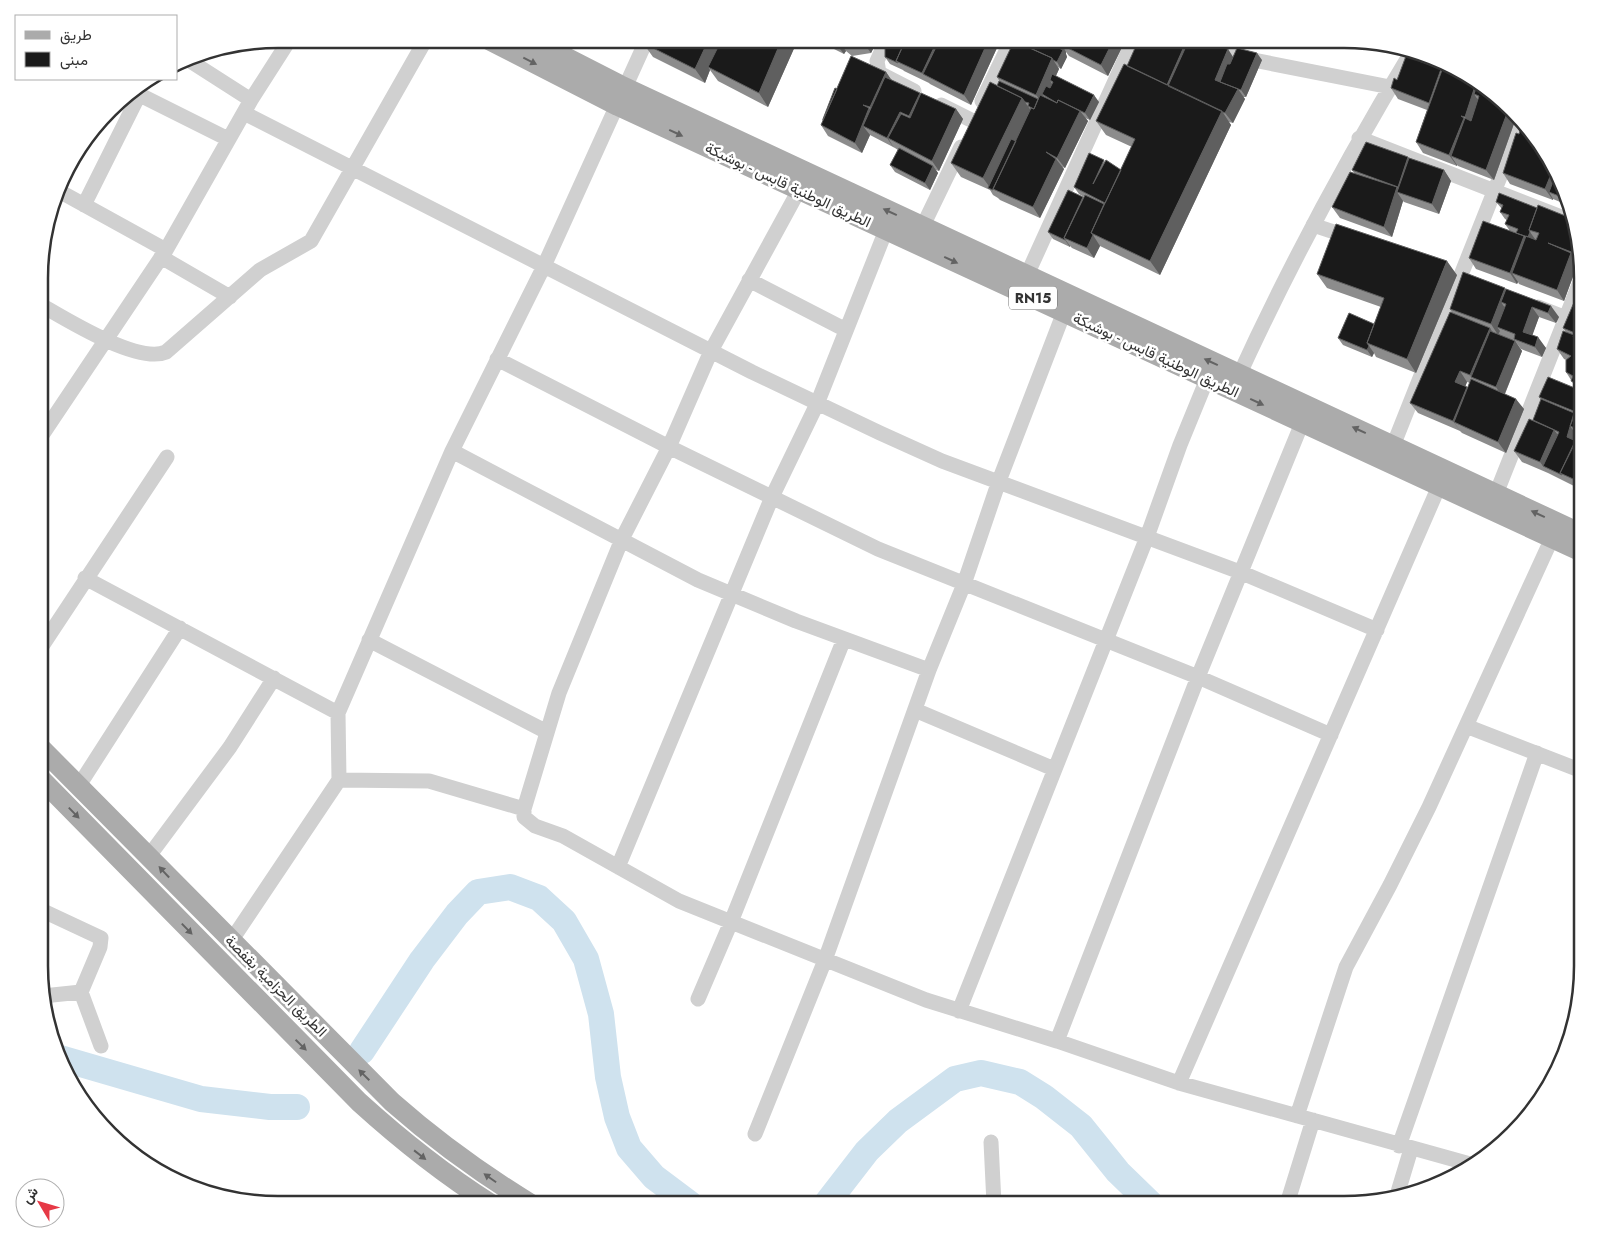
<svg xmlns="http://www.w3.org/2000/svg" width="1621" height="1243" viewBox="0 0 1621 1243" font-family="Jost,Vazirmatn,sans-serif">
<rect width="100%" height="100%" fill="#fff"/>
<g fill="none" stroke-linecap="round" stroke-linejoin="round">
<path stroke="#cfe2ee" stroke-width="26" d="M362,1051L422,960L457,914L478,892L510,887L539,898L564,921L586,959L601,1014L608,1077L617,1117L629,1148L654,1177L690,1204
M60,1058L201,1099L270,1107H297
M826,1204L867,1151L898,1121L955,1079L981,1073L1020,1082L1044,1097L1081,1126L1118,1172L1151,1204"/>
<path stroke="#d0d0d0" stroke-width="15" d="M887,39L877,61L879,73L914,91
M1213,52L1390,87
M187,59L251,100
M132,91L228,139
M982,101L1012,39
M941,105L973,121
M244,113L752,372L880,433L942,461L1240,572L1377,630
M1359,138L1569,220
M799,190L711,351L669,447L622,539L559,693L524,809V817L535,826L563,836L679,901L926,1000L1057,1041L1179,1083L1470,1164
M59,191L166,250
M84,205L139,95
M1313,225L1352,238
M919,234L961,147
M161,257L230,297
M1027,275L1134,39
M749,280L846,330
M41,305C67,320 138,364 166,352L260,270L311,241L426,39
M1538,307L1566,318
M497,359L669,447L878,549L1198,677L1331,735
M1236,382C1288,268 1347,158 1412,51
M40,438L166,250L251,100L290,39
M1393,446L1521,124
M452,451L698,580L796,621L929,670
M1496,494L1582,277
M85,578L338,713L339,780L429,781L524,809
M369,640L547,732
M40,649L167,457
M915,710L1054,769
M338,713L452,451L544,266L647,39
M1466,726L1582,771
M78,787L180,628
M149,856L230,747L274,678
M618,867L772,497L817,404L886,230
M39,909L101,938L100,947L81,992L101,1046
M231,941L339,780
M43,996L81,992
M698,999L731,922L844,639
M959,1011L1147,537L1180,445L1207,379
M1057,1041L1198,677L1302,423
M1179,1083L1443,477
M1297,1116L1346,967L1390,885L1429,807L1552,538
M755,1134L825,960L929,670L964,584L999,481L1064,312
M991,1142L994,1204
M1399,1146L1537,753
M1398,1192L1411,1149
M1287,1204L1313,1120"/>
<path stroke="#ababab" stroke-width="20" d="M487,39L618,106L1582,552
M530,39L620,85L1582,534
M40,747L392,1102C435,1140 482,1174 531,1204
M40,778L359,1102C402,1141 442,1173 491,1204"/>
</g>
<path fill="#8c8c8c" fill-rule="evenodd" d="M826,39H868L874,47L871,53L852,56L846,51L844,54L832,48Z
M888,39H1001L971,105L930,84L929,83L904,71L903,70L890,64L885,57Z
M1019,39H1126L1108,76L1069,56L1066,52V54L1067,57L1061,69L1058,67L1059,69L1056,76L1099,102L1090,120L1085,118L1088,121L1065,168L1062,167L1064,169L1040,218L1000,200L998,198L993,195L990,190L961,177L951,163L997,86L1000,82L997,77Z
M1186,42L1187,43L1233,57L1262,60L1246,97H1243L1245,99L1233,123L1229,122L1231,125L1160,275L1100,246L1094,258L1072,248L1070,246V247L1053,239L1048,232L1084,197L1079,194L1074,187L1105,161L1121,170L1132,147L1106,135L1096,121L1127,66Z
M643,43L796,44L768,107L718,81L710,70L705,83L653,57Z
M1441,69L1442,71L1477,85L1501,98L1516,118L1494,180L1458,166L1457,165V166L1423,153L1416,142L1427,110L1398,99L1391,88L1397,80Z
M886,72L891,80L921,94L956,109L963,119L939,171L936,170L938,173L930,190L895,172L890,165L898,150L895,148L870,135L862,153L828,136L821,125L837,89Z
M1408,157L1409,158L1444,170L1451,181L1439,214L1404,202L1403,201L1392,237L1340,218L1332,207L1354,173L1352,170Z
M1558,172L1565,204L1553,199V200L1510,184L1503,173Z
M1496,202L1537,208L1568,217L1579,262H1577L1578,263L1564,301L1519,284L1518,282L1517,284L1476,269L1469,258L1517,233L1510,231L1505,224L1507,220L1505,219L1500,212L1502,209Z
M1317,274L1457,275L1416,373L1376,357L1374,353L1372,357L1343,345L1338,338L1374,324L1381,307L1327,288Z
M1582,287V490L1548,473L1522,462L1514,451L1533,420L1541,400L1539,397L1576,388L1566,372V360L1564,359L1557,349L1566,332L1563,328L1580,303L1577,299ZM1574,435L1577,438L1576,441L1573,439Z
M1506,290L1559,317L1556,323L1539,317L1532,335L1546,348L1542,357L1521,349L1516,342L1522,351L1505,394L1524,409L1506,453L1462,433L1460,431L1418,413L1410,403L1452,313L1450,309ZM1467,382L1470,383L1468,388L1465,386Z"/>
<path fill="#5f5f5f" d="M709,39H725L708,67L710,70L705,83L695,69Z
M782,39H793L796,44L768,107L759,93Z
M863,39H868L874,47L871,53L863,42Z
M938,39H948L923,74L922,73Z
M989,39H1001L971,105L964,95Z
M1060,39H1072L1062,45L1066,52V54L1067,57L1061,69L1057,62L1062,50L1058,44Z
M1114,39H1126L1108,76L1101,65Z
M838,41L846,51L844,54L836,44Z
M1186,42L1194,52L1177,90L1167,86Z
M1228,49L1235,60L1225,84L1215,80Z
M1257,53L1262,60L1246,97L1241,90Z
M1052,58L1059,69L1053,82L1050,80L1052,84L1047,97L1042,94L1046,100L1044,105L1036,95Z
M886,72L893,82L877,118L870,107Z
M1476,83L1483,94L1479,96L1474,94L1480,103L1472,127L1465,117Z
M1238,89L1245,99L1233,123L1225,113Z
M920,93L927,103L916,127L909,116Z
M1094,95L1099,102L1090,120L1085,113Z
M1022,98L1032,112L991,189L983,178Z
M869,108L877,119L863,126L870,135L862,153L855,143Z
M1509,108L1516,118L1494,180L1486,170Z
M956,109L963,119L939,171L932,161Z
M1080,111L1088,121L1065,168L1057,158Z
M1222,111L1231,125L1160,275L1150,261Z
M900,112L907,123L888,138L894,148L887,138Z
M1464,118L1471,128L1451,156L1457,165V166L1449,155Z
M1408,157L1415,167L1403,194L1398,187Z
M1056,159L1064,169L1040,218L1033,207Z
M933,166L938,173L930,190L925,183Z
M1554,167L1558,172L1549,192L1553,199V200L1545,189Z
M1444,170L1451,181L1439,214L1432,204Z
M1397,187L1401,193L1397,192L1403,201L1392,237L1384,227Z
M1530,232L1535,239L1533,244L1528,237Z
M1093,235L1100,246L1094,258L1087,248Z
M1524,236L1531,247L1512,273L1518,282L1517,284L1510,273Z
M1065,239L1070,246V247L1065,240Z
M1576,249L1578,258L1574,253Z
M1571,253L1578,263L1564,301L1557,290Z
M1447,261L1457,275L1416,373L1407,359Z
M1505,288L1512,298L1506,304L1501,302L1507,311L1497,327L1500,331L1498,335L1491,324Z
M1551,306L1559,317L1556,323L1548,313Z
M1532,307L1539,317L1530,342L1523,332Z
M1490,328L1497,339L1472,377L1470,375Z
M1538,337L1546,348L1542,357L1535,347Z
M1515,341L1522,351L1503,398L1496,387Z
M1369,346L1374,353L1372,357L1367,350Z
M1460,371L1467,382L1463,393L1455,382Z
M1467,387L1475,397L1454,422L1460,431L1453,421Z
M1516,399L1524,409L1506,453L1498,442Z
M1570,426L1575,433H1573L1574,435L1572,444L1567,437Z
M1554,430L1562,440L1543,466L1548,473L1540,462Z"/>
<path fill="#1a1a1a" stroke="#5f5f5f" d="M645,39H709L695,69L643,43Z
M722,39H782L759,93L708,67Z
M828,39H865L863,42L844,46L838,41L836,44Z
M888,39H906L896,61L898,63L885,57V46Z
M906,39H938L922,73L896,61Z
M940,39H989L964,95L923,74Z
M1019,39H1041L1063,50L1057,62L1053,60L1052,58L1017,42Z
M1049,39H1060L1058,44Z
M1065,39H1114L1101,65L1062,45Z
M1139,39H1172L1186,42L1167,85L1127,66Z
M1014,41L1052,58L1036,95L997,77Z
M1188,42L1228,49L1215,80L1238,89L1225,113L1168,86Z
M1237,48L1257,53L1241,90L1220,82L1227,64H1230Z
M851,56L886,72L870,107L863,105L869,108L855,143L821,125Z
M1406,56L1441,69L1429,103L1391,88L1394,78L1397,80Z
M1124,64L1222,111L1150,261L1091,233L1135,139L1096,121Z
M1442,70L1476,83L1465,117L1461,116L1464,118L1449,155L1416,142Z
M1052,74L1094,95L1085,113L1058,100L1057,103L1042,94L1046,86L1050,88L1053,82L1050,80Z
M885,77L920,93L909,116L900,112L887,138L863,126Z
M999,81L1038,99L1034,109L1028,106L1029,103L1025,102L1022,98L997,86Z
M990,82L1022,98L983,178L951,163Z
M1478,83L1501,98L1509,108L1486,170L1451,156L1465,118L1471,121L1479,96L1474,94Z
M835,88L837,89L823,120V119Z
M921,93L956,109L932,161L888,138L901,114L910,118Z
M1040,95L1057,103L1058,100L1080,111L1057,158L1046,152L1056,159L1033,207L993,189L1031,108L1034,109Z
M1522,125L1539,147L1534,146L1539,148L1554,167L1545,189L1503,173L1516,133L1519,134Z
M1011,139L1016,141L993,189V190L988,188Z
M1366,142L1408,157L1398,187L1352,170Z
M899,148L933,166L925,183L890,165Z
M1089,153L1104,160L1093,184L1106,160L1121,170L1105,203L1074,187Z
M1409,158L1444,170L1432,204L1397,192Z
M1557,171L1558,172L1564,198L1549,192Z
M1350,172L1397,187L1384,227L1332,207Z
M1068,190L1083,197L1064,238L1065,239V240L1048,232Z
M1499,193L1537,208L1529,230L1530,232L1528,237L1516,233L1518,229L1505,224L1509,215L1500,212L1503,205L1496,202Z
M1085,195L1104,204L1091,233L1093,235L1087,248L1064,238Z
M1538,205L1568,217L1576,249L1574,253L1548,243L1571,253L1557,290L1512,273L1526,236L1536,240L1539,233L1529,230Z
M1483,221L1524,236L1510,273L1469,258Z
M1336,224L1447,261L1407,359L1367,343L1384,298L1317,274Z
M1463,272L1505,288L1491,324L1450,309Z
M1582,287V301L1577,299Z
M1506,289L1551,306L1548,313L1532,307L1523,332L1538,337L1535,347L1514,339L1515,334L1497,327L1506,304L1501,302Z
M1575,300L1582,304V336L1563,328Z
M1450,312L1490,328L1470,375L1460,371L1455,382L1467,387L1453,421L1410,403Z
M1349,313L1374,324L1367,343L1369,346L1367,350L1338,338Z
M1490,331L1515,341L1496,387L1471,377Z
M1563,331L1574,335L1573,337L1582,341V386L1571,381L1573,376L1566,372V360L1571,356L1557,349Z
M1548,377L1582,391V399L1576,412L1539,397Z
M1471,379L1516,399L1498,442L1454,422Z
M1541,399L1574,413L1567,437L1576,441L1560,473L1562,475L1543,466L1559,432L1533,420Z
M1582,399V437L1573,433L1575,428L1570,426Z
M1529,419L1554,430L1540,462L1514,451Z
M1577,437L1582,439V483L1560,473Z"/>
<defs><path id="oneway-solid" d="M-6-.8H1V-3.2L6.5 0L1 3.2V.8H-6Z" transform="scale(1.25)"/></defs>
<g fill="#636363">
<use href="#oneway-solid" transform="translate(530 61) rotate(27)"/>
<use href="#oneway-solid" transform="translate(676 133) rotate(25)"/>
<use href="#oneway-solid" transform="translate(890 212) rotate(-155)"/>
<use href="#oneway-solid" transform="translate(951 260) rotate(25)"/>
<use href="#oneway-solid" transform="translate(1211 362) rotate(-155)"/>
<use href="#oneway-solid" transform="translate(1257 402) rotate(25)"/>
<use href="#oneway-solid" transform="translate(1359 430) rotate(-155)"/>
<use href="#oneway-solid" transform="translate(1538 514) rotate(-155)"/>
<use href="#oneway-solid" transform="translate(74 813) rotate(46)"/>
<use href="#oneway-solid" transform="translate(164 872) rotate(-133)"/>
<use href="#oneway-solid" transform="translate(187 929) rotate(46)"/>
<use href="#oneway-solid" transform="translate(301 1045) rotate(44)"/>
<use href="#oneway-solid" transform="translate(364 1075) rotate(-135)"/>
<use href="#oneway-solid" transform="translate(420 1155) rotate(38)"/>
<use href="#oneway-solid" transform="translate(490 1178) rotate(-145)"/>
</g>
<g text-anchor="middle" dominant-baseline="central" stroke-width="5" stroke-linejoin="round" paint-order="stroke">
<rect fill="#fff" stroke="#707070" stroke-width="1" x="1009" y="286.5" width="48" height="23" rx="4"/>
<g font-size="14" font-weight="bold" fill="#333">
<text x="1033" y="298">RN15</text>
</g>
<g font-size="15" fill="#333" stroke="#fff">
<text transform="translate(788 185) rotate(25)">الطريق الوطنية قابس - بوشبكة</text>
<text transform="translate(1156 355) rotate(25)">الطريق الوطنية قابس - بوشبكة</text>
<text transform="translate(276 986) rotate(45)">الطريق الحزامية بقفصة</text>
</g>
</g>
<path d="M0 0H1621V1243H0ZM278 48H1344A230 230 0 0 1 1574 278V966A230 230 0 0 1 1344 1196H278A230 230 0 0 1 48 966V278A230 230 0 0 1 278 48Z" fill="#fff" fill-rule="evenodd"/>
<path fill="none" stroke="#333" stroke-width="2.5" d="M278 48H1344A230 230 0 0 1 1574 278V966A230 230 0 0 1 1344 1196H278A230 230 0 0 1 48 966V278A230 230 0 0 1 278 48Z"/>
<rect x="15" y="15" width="162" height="65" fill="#ffffff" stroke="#adadad"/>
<rect x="25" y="31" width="25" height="8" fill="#ababab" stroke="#adadad"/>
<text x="60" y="40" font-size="15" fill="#333333">طريق</text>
<rect x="25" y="52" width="25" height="15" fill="#1a1a1a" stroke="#adadad"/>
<text x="60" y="65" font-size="15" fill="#333333">مبنى</text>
<g transform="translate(40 1203) rotate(308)"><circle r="24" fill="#ffffff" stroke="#adadad"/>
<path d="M0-4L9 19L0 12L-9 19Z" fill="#e63946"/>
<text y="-8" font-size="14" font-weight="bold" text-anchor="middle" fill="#333333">ش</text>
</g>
</svg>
